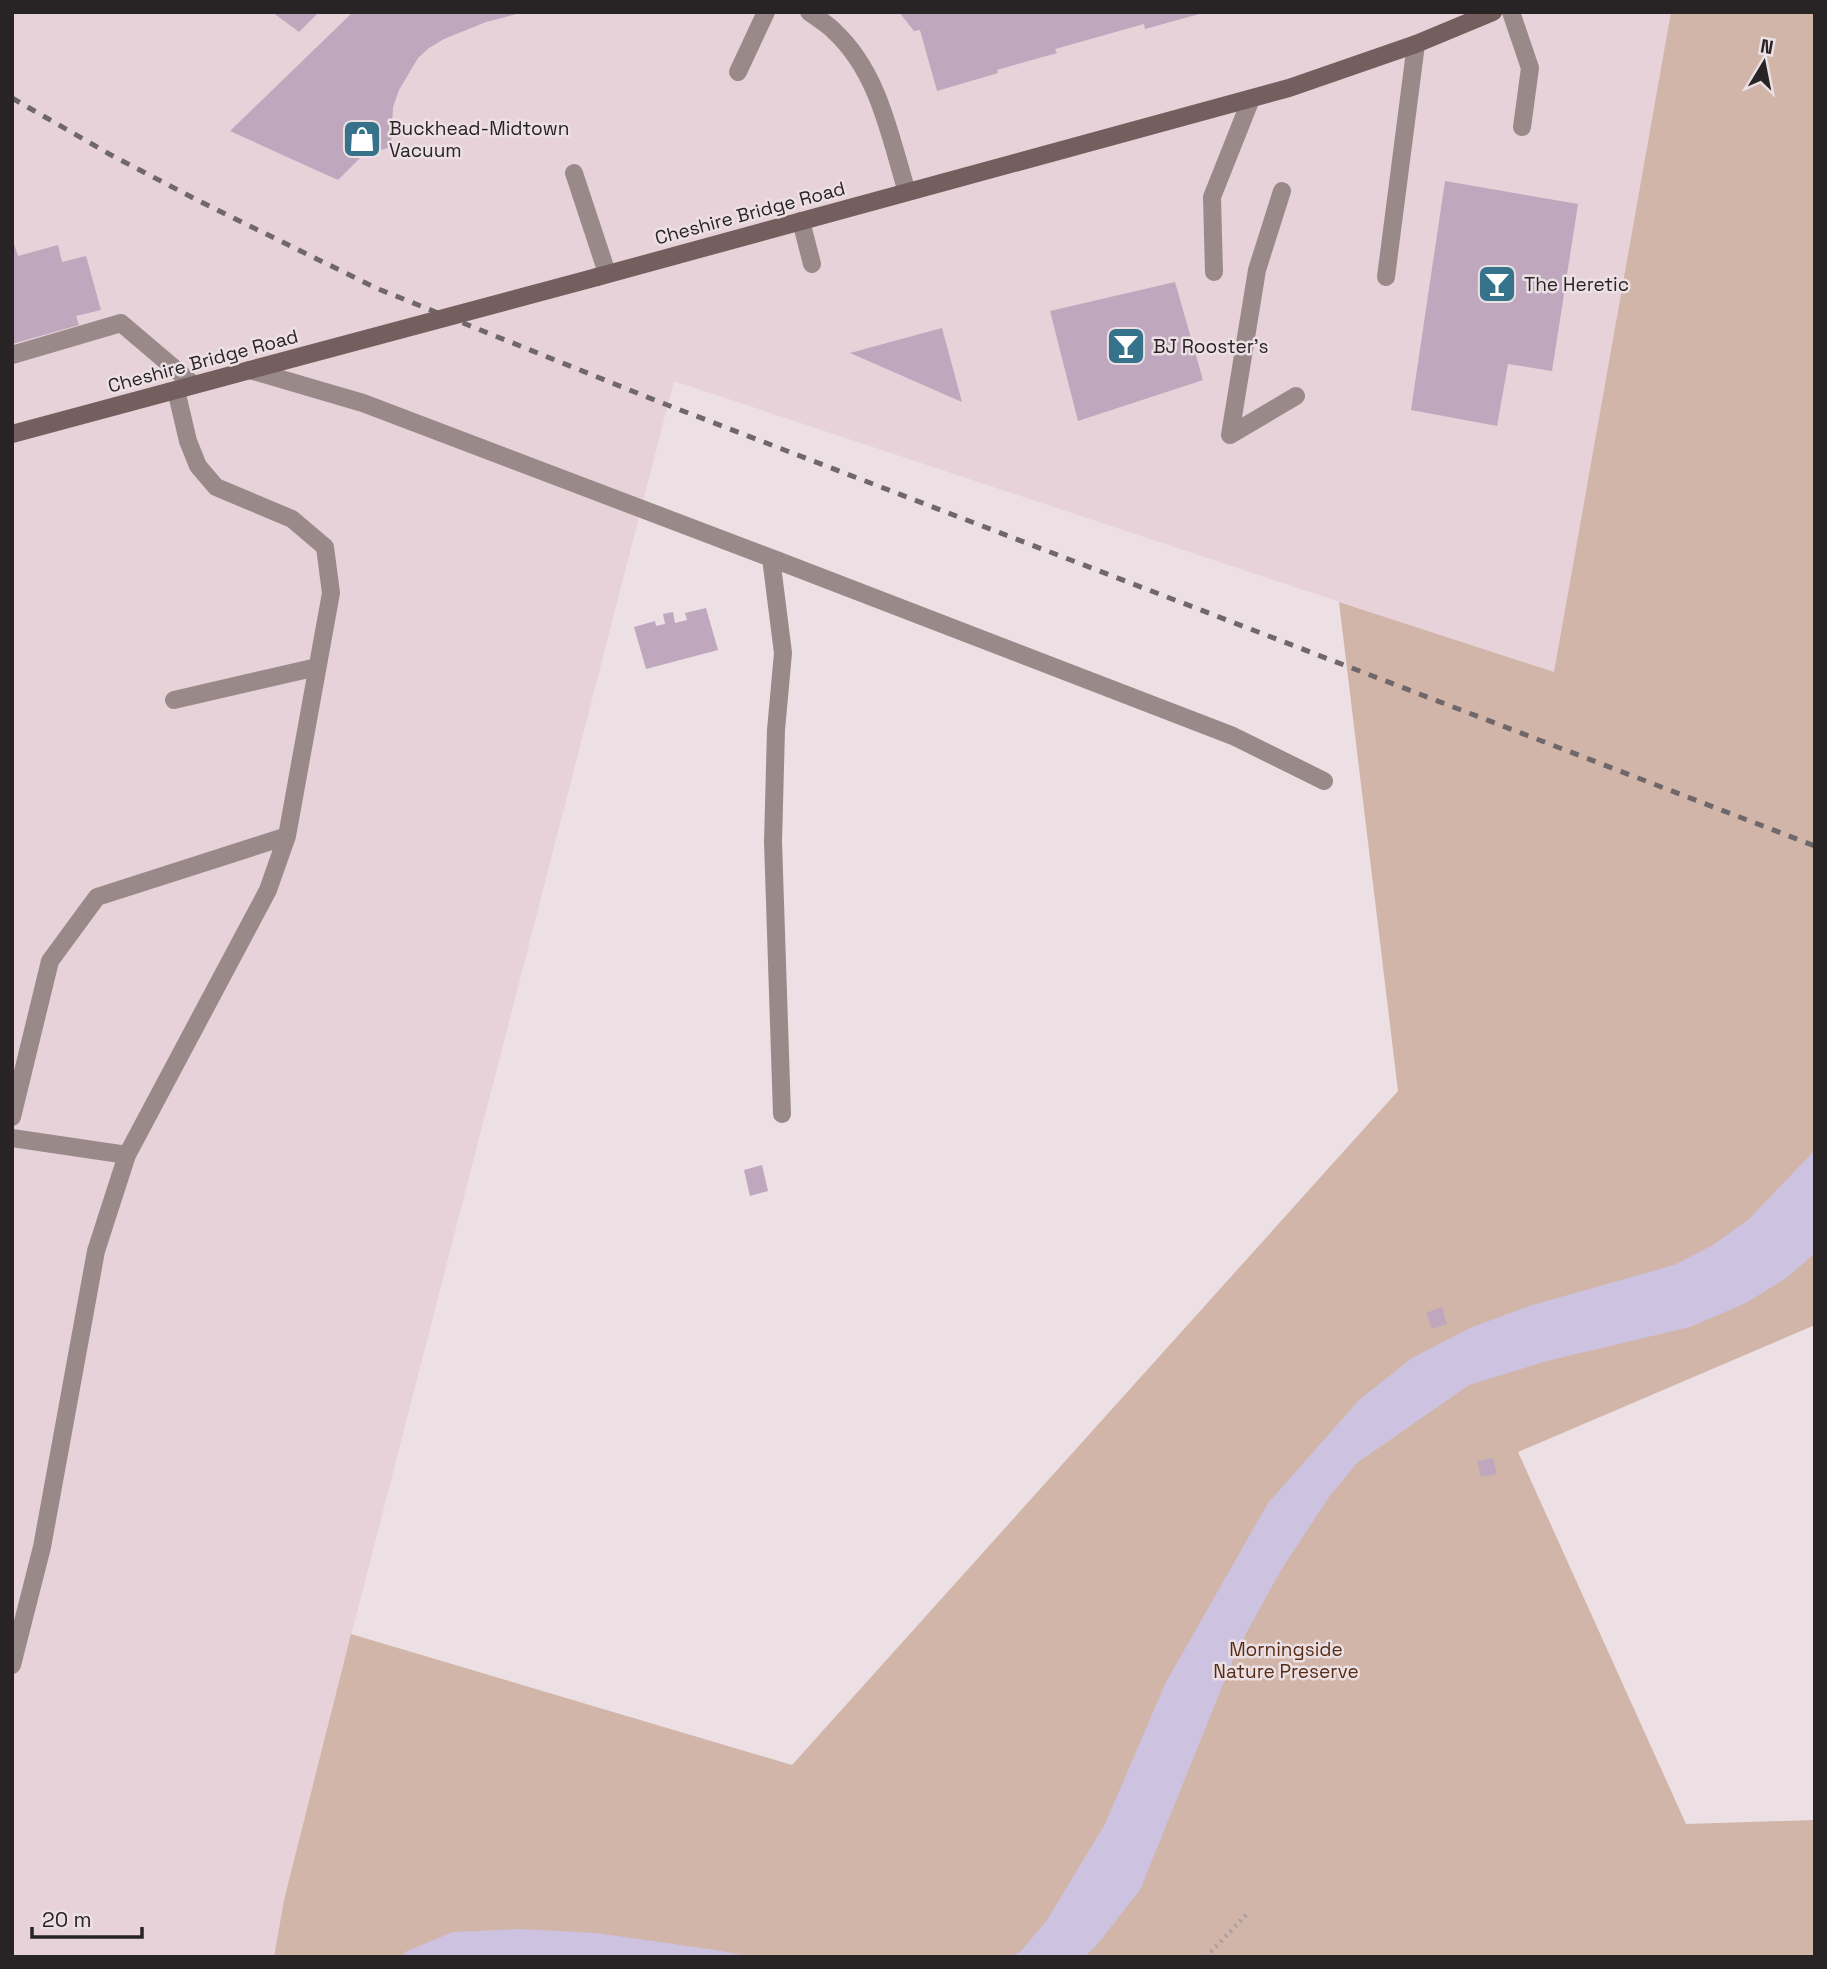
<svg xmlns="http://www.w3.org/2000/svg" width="1827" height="1969" viewBox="0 0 1827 1969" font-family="'Space Grotesk',sans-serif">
<rect width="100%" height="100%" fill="#ece0e4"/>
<path fill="#e7d2d9" d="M12,12H1671L1554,673L674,381L345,1659L284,1900L274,1957H12Z"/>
<path fill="#d0b5a8" d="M1671,12H1815V1325L1518,1452L1686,1824L1815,1820V1957H274L284,1900L351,1634L792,1765L1398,1091L1339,602L1554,672Z"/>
<path fill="#cdc2e0" d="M1815,1150V1253L1789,1276L1746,1303L1690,1327L1547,1361L1469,1385L1357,1463L1329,1497L1281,1570L1237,1650L1140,1890L1096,1946L1084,1957H1011L1021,1951L1047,1920L1105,1824L1166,1682L1268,1503L1359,1400L1412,1358L1470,1328L1529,1306L1674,1265L1713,1245L1749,1219Z
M519,1929L596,1933L716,1950L752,1957H401L407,1951L453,1932Z"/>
<path fill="#bfa7bd" d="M272,12H319L299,32Z
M353,12L520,13L486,22L444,39L429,48L418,58L399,90L393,107L391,147L363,155L338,180L230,131Z
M899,12H1202L1203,13L1145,29L1144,24L1055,49L1057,53L997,70L998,73L937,91L920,30L914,31Z
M1445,181L1578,204L1552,371L1508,364L1497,426L1411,410Z
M12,238L18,256L58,245L62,262L86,256L101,310L76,316L79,325L12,344Z
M1175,282L1203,380L1078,421L1050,311Z
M942,328L962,402L850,353Z
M706,608L718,650L646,669L634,627L655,621L656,626L665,624L663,614L673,612L675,623L687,620L685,613Z
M762,1165L768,1191L750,1196L744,1170Z
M1442,1307L1447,1324L1432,1329L1426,1313Z
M1493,1458L1497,1474L1481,1477L1477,1461Z"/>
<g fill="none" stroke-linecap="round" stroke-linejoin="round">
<path stroke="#a69da0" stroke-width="4.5" stroke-dasharray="2 5" stroke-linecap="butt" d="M1206,1957L1247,1914"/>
<path stroke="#998a89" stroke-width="18" d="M1511,12L1530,68L1522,127
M738,72L766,12
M574,173L607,273
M801,221L812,264
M1214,272L1212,197L1251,99
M1386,277L1416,44
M12,355L121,323L194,385
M250,370L363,403L771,558L1233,736L1324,781
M1230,435L1257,270L1282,191
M1230,435L1296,396
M771,558L783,653L776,730L773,842L782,1114
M174,700L317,667
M12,1117L50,961L97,897L287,836
M12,1138L127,1155
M12,1665L42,1547L96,1251L127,1155L268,890L287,836L331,593L325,547L292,519L216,487L198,466L188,441L176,390"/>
<path stroke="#998a89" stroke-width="18" d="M809,12C818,19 828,24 835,32C879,73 890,137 907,192"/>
<path stroke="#755f5e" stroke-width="18" d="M597,277L1289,88L1416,44L1493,12
M12,434L250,370"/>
<path stroke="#6f676a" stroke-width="5" stroke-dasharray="9 9" stroke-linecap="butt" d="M12,98L111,155L201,202L376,288L657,401L1815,846"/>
<path stroke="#755f5e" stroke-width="18" d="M250,370L597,277"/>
</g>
<defs>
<g id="shop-square" transform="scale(2.0125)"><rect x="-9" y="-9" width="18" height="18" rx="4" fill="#36738a" stroke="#ece0e4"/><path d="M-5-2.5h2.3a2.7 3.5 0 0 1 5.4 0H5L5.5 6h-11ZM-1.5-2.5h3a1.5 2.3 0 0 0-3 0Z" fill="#fff"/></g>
<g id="bar-square" transform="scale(2.0125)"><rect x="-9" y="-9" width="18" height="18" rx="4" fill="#36738a" stroke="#ece0e4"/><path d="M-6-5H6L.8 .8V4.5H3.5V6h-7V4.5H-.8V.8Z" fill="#fff"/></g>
</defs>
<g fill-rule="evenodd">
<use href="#shop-square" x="362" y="139"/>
<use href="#bar-square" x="1497" y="284"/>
<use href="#bar-square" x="1126" y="346"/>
</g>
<g text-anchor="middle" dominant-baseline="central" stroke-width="5" stroke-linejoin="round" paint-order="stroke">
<g font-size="19" fill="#282325" stroke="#ece0e4" text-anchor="start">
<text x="389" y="128">Buckhead-Midtown<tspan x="389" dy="22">Vacuum</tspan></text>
<text x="1524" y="284">The Heretic</text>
<text x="1153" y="346">BJ Rooster's</text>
</g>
<g font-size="19" fill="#282325" stroke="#ece0e4">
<text transform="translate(750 213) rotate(-15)">Cheshire Bridge Road</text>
<text transform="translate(203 361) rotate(-15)">Cheshire Bridge Road</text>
</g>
<g font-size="19" fill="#572c15" stroke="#ece0e4">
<text x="1286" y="1649">Morningside<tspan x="1286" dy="22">Nature Preserve</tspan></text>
</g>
</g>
<rect width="1827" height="1969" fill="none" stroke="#282325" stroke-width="28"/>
<g transform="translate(1764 63) rotate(10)" stroke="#ece0e4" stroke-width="5" paint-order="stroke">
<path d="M0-5L12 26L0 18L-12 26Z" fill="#282325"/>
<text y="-10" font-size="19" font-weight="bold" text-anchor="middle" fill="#282325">N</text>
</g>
<path d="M32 1927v10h110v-10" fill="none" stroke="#282325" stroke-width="3.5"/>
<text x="42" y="1927" font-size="21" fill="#282325" stroke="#ece0e4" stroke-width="5" paint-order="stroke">20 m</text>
</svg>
